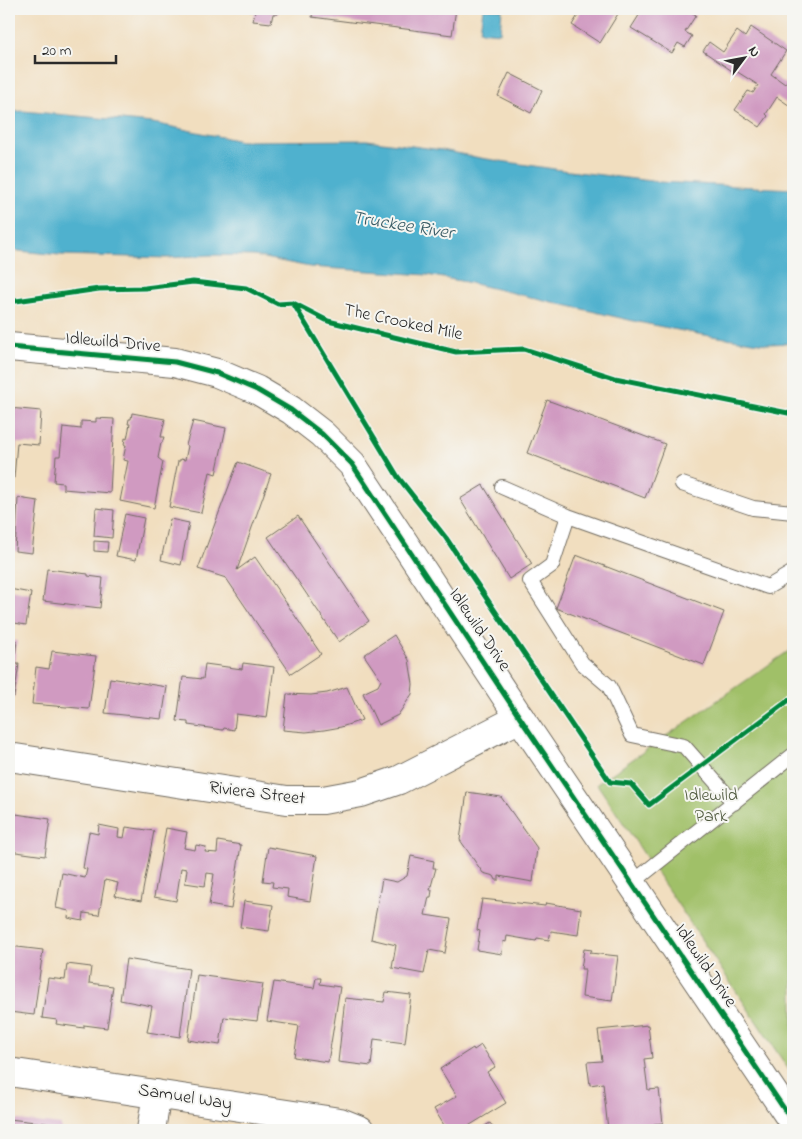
<svg xmlns="http://www.w3.org/2000/svg" width="802" height="1139" viewBox="0 0 802 1139" font-family="'Indie Flower',sans-serif">
<rect width="100%" height="100%" fill="#f6f6f2"/>
<filter id="ink" filterUnits="userSpaceOnUse"><feTurbulence type="fractalNoise" baseFrequency=".02" numOctaves="2"/><feDisplacementMap in="SourceGraphic" scale="10" xChannelSelector="R" yChannelSelector="G"/><feConvolveMatrix kernelMatrix="1 2 1 2 8 2 1 2 1" color-interpolation-filters="sRGB"/></filter>
<filter id="wash" filterUnits="userSpaceOnUse"><feTurbulence type="fractalNoise" baseFrequency=".0096" numOctaves="4" result="noise"/><feDisplacementMap in="SourceGraphic" scale="20" xChannelSelector="R" yChannelSelector="G"/><feGaussianBlur stdDeviation="1.12" result="paint"/><feColorMatrix in="noise" values="0 0 0 0 0 0 0 0 0 0 0 0 0 0 0 0 0 1.4 0 .05"/><feComposite in="paint" operator="in"/></filter>
<g filter="url(#wash)">
<rect width="100%" height="100%" fill="#f1debf"/>
<path fill="#a0c068" stroke="#66764a" d="M793,648V1076L597,784Z"/>
<path fill="#4fb1ce" stroke="#3d6e7c" d="M483,9H502L500,33L480,31Z
M23,111L153,123L241,141L367,140L442,150L480,158L561,170L659,182L793,189V343L767,344L698,334L638,322L466,282L427,275L310,267L254,256L211,255L167,258L60,255L9,250V112Z"/>
<g id="blocks">
<path fill="#d09ac1" d="M242,9H278V14H273L271,23L253,21L255,12Z
M313,9H456L452,35L312,17Z
M582,9H621L600,43L572,25Z
M643,9H686L696,15L685,32L692,36L685,47L678,43L672,53L631,28Z
M751,27L786,51L771,74L785,84L793,72V108L777,97L766,114L768,116L760,127L735,110L748,91L753,93L758,85L736,71L735,73L703,51L709,42L723,52L737,31L745,37Z
M509,73L542,90L531,113L498,96Z
M547,400L665,444L645,498L527,453Z
M9,408L41,411L39,445L17,443L14,478H9Z
M132,413L165,419L161,437H164L162,443H161L158,458L163,462L154,508L120,501L128,461L123,460L126,445H124L125,438L127,439L130,424H128L129,419H131Z
M96,418L114,419L110,493L63,489V483L54,482L56,456H60L63,427L81,429V421L96,422Z
M193,421L226,428L216,474L210,472L201,513L169,507L178,461H180V459L185,460L188,446L186,445Z
M238,462L271,474L237,570L255,557L321,654L291,674L226,578L198,569Z
M483,485L532,564L509,579L460,499Z
M18,498L38,501L32,553L15,551Z
M96,508L114,510L112,538L94,536Z
M125,514L144,518L136,560L116,556Z
M298,516L369,621L339,642L268,537Z
M170,519L189,523L181,565L161,560Z
M94,541L108,542L107,552L94,551Z
M576,555L724,612L704,665L556,608Z
M47,569L88,574V576L103,578L100,608L43,601Z
M9,589L31,593L26,625L9,622Z
M394,635L409,660L413,684L412,694L398,715L378,725L363,693L378,686L381,680L364,655Z
M9,640L17,641L14,664H19L14,697L9,696Z
M52,651L96,656L89,709L32,704L36,667L49,669Z
M243,663L274,667L267,718L236,714L234,730L224,728L223,730L188,725V722L177,721L183,677L203,679L205,664L242,669Z
M110,678L167,687L162,719L105,713Z
M347,687L362,720L341,727L324,730L306,732L283,730L287,694L311,695L327,693Z
M467,792L501,797L537,848L533,882L499,876V880H496L494,876L483,873L460,840Z
M9,813L50,819L45,856L9,851Z
M99,825L119,829L118,837L124,838L126,827L154,831L141,901L115,896L118,883L105,880L99,915L84,913L83,921L68,918L69,911L56,908L62,873L85,878L87,869L83,868L89,832L98,834Z
M166,828L187,832L184,848L195,850L196,845L206,847L205,852L217,853L218,841L241,845L231,909L209,905L214,874L207,873L205,886L185,883L187,869L181,868L176,901L154,897Z
M268,847L317,856L310,901L287,897L288,889L272,887L273,882L263,881Z
M411,856L434,861L433,868H436L430,890H432L431,897H429L425,915L451,919L445,953L429,950L424,974L392,968L396,945L371,939L382,879L397,882L407,876Z
M482,899L545,906L546,903L581,909L578,935L551,931L549,940L537,938L536,941L507,936L506,942L503,941L502,954L477,950L480,931L477,930Z
M244,901L273,905L269,931L240,927Z
M9,946L43,950L34,1015L9,1012Z
M584,949L592,950L590,953L618,956L612,1001L582,997L585,969H581Z
M126,959L189,969L180,1037L147,1032L152,1006L120,1000Z
M67,964L91,967L89,983L113,986L107,1028L84,1025V1028L56,1024L57,1020L42,1018L48,978L65,980Z
M197,975L263,984L257,1021L224,1017L220,1045L188,1040Z
M316,978H321L320,984L340,987L328,1062L294,1057L299,1026L267,1021L274,982L314,988Z
M386,992L411,995L405,1043L374,1039L371,1066L338,1062L345,998L384,1002Z
M648,1025L652,1058L644,1059L648,1090L659,1089L663,1123L654,1124L655,1130H608L603,1083L590,1085L587,1062L602,1061L598,1030Z
M481,1045L495,1067L487,1072L506,1103L462,1130H447L434,1109L457,1096L440,1069L473,1048L474,1050Z
M9,1119L61,1125V1130H9Z
M490,1123L495,1130H478Z"/>
</g>
</g>
<g filter="url(#ink)">
<use href="#blocks" fill-opacity="0" stroke="#706a5f" stroke-width="1"/>
<g fill="none" stroke-linecap="round" stroke-linejoin="round">
<g stroke="#706a5f" stroke-width="16">
<path id="service" d="M682,484L753,508L793,512
M502,487L568,516L768,587L793,572
M568,516L552,565L530,581L582,663L609,686L632,735L684,746L734,803
M632,883L793,755"/>
</g>
<g stroke="#706a5f" stroke-width="30">
<path id="minor" d="M9,757L287,800H323L361,793L399,780L520,718
M9,1072L340,1122L360,1130
M151,1130L157,1094"/>
</g>
<g stroke="#706a5f" stroke-width="30">
<path id="tertiary" d="M9,347L175,362L217,373L257,390L291,410L322,434L352,464L520,718L793,1122"/>
</g>
<path stroke="#706a5f" stroke-width="3" stroke-dasharray="4 4" stroke-linecap="butt" d="M9,302L99,289L145,288L193,282L246,288L278,304L293,303L328,321L456,352L524,349L615,378L793,414
M293,303L398,477L446,538L610,782L631,784L649,805L682,780
M718,754L793,697"/>
<use href="#service" stroke="#fff" stroke-width="14"/>
<use href="#minor" stroke="#fff" stroke-width="28"/>
<use href="#tertiary" stroke="#fff" stroke-width="28"/>
<g stroke="#f6f6f2" stroke-width="8">
<path id="cycleway" d="M9,302L99,289L145,288L193,282L246,288L278,304L293,303L328,321L456,352L524,349L615,378L793,414
M293,303L398,477L446,538L610,782L631,784L649,805L793,697
M9,347L175,362L217,373L257,390L291,410L322,434L352,464L520,718L793,1122"/>
</g>
<use href="#cycleway" stroke="#00873e" stroke-width="5"/>
</g>
</g>
<g text-anchor="middle" dominant-baseline="central" stroke-width="4" stroke-linejoin="round" paint-order="stroke">
<g font-size="18" fill="#2b2b2b" stroke="#f6f6f2">
<text transform="translate(403 323) rotate(12)">The Crooked Mile</text>
<text transform="translate(113 343) rotate(5)">Idlewild Drive</text>
<text transform="translate(479 630) rotate(56)">Idlewild Drive</text>
<text transform="translate(257 794) rotate(7)">Riviera Street</text>
<text transform="translate(705 966) rotate(56)">Idlewild Drive</text>
<text transform="translate(185 1098) rotate(9)">Samuel Way</text>
</g>
<g font-size="18" fill="#4e583d" stroke="#f6f6f2">
<text x="711" y="796">Idlewild<tspan x="711" dy="21">Park</tspan></text>
</g>
<g font-size="19" font-style="italic" fill="#385a64" stroke="#f6f6f2">
<text transform="translate(403 226) rotate(9)">Truckee River</text>
</g>
</g>
<rect width="802" height="1139" fill="none" stroke="#f6f6f2" stroke-width="30"/>
<g transform="translate(744 58) rotate(58)" stroke="#f6f6f2" stroke-width="4" paint-order="stroke">
<path d="M0-4L9 19L0 12L-9 19Z" fill="#2b2b2b"/>
<text y="-8" font-size="14" font-weight="bold" text-anchor="middle" fill="#2b2b2b">N</text>
</g>
<path d="M35 55v8h81v-8" fill="none" stroke="#2b2b2b" stroke-width="2.5"/>
<text x="42" y="55" font-size="15" fill="#2b2b2b" stroke="#f6f6f2" stroke-width="4" paint-order="stroke">20 m</text>
</svg>
